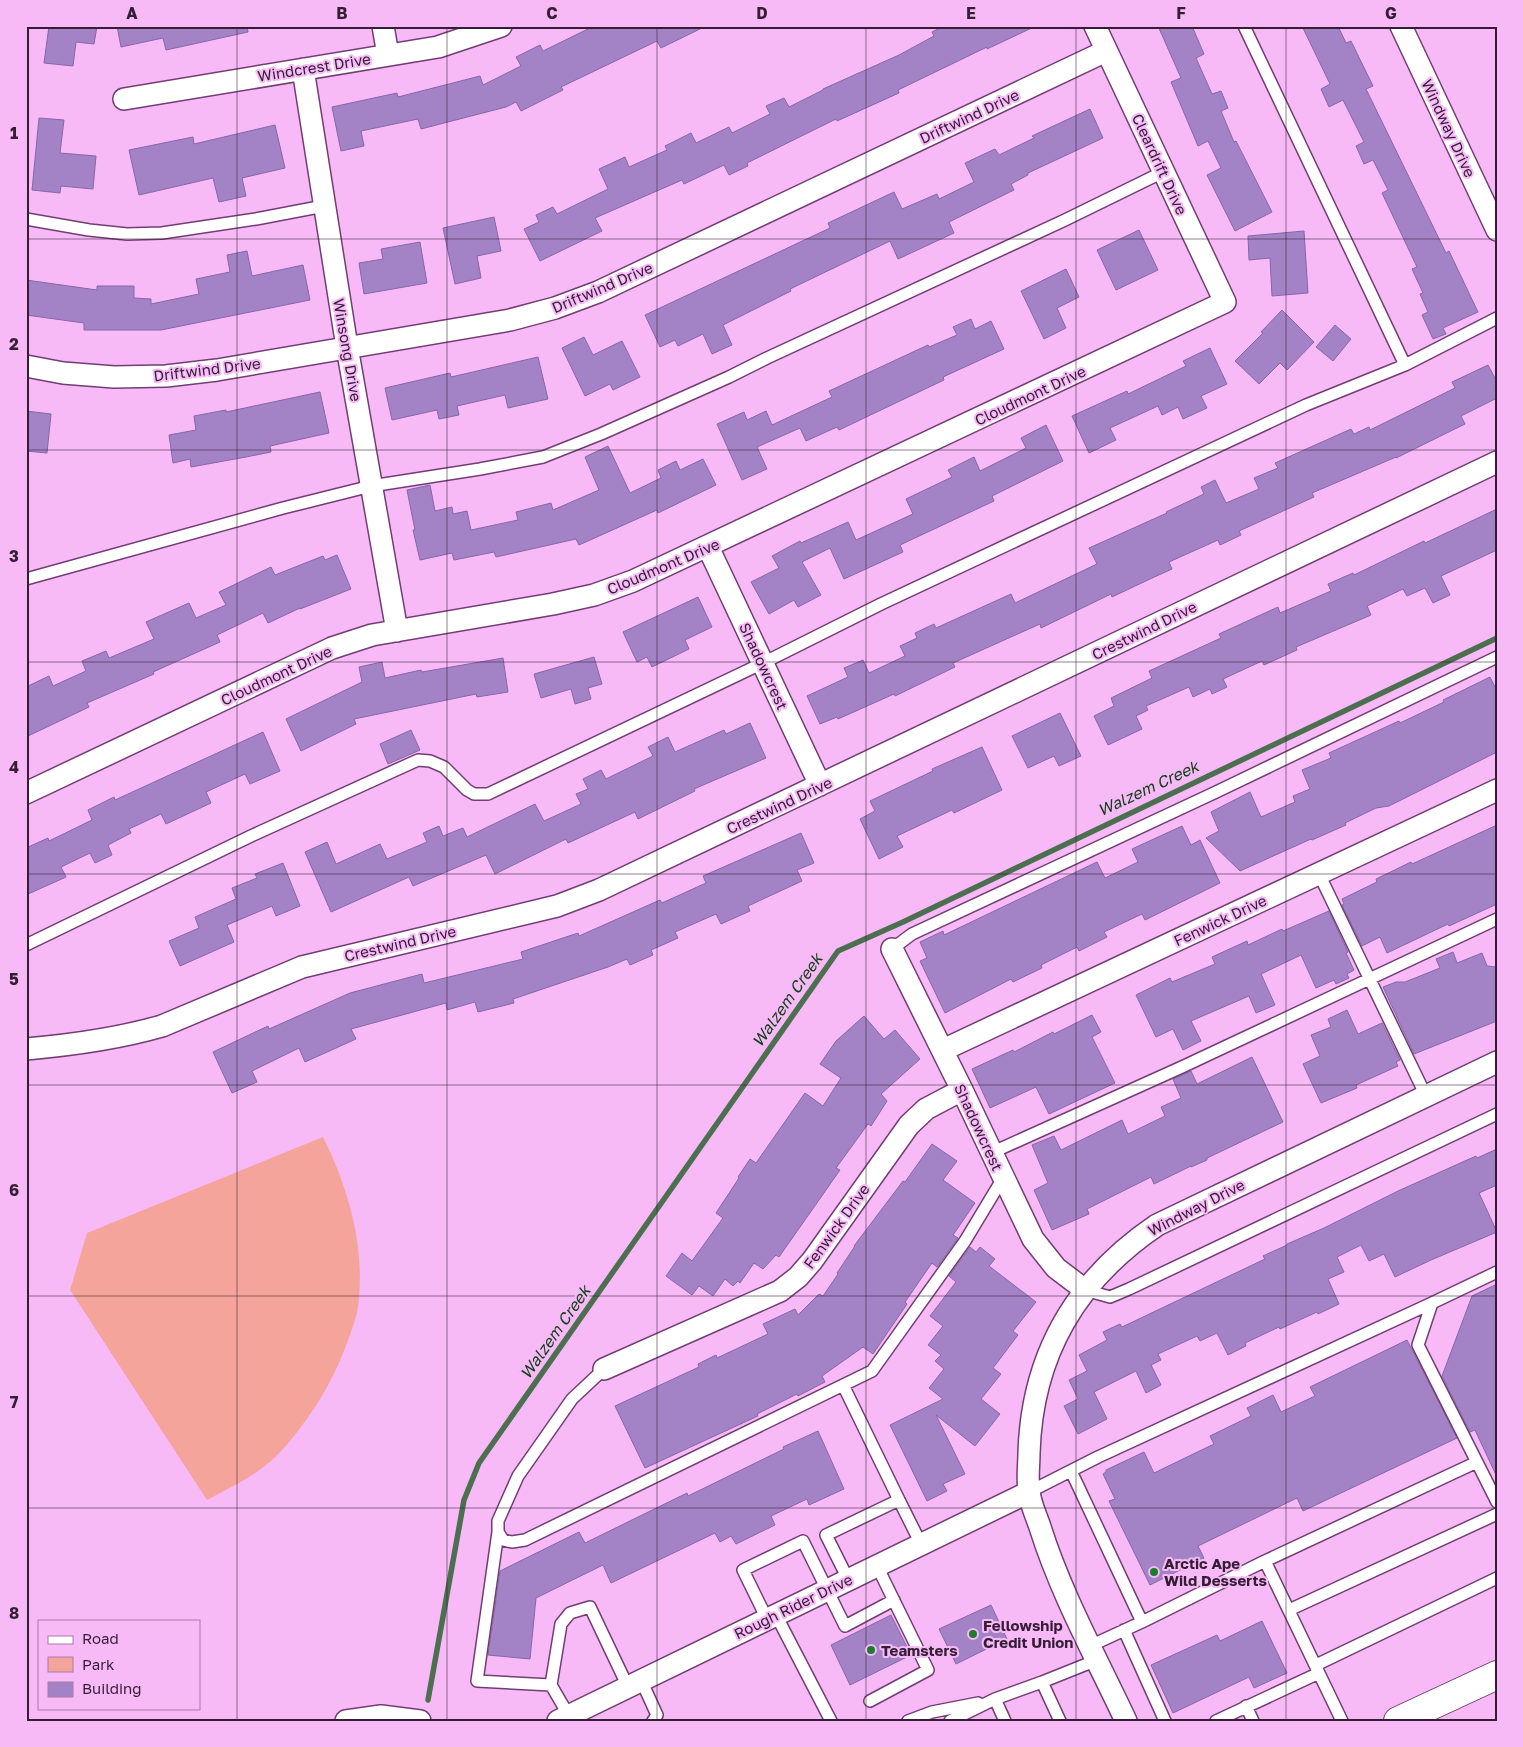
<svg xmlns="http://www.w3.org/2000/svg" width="1523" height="1747" viewBox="0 0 1523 1747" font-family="'Golos Text',sans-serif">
<rect width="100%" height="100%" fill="#f7baf7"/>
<path fill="#f5a49c" d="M323,1137C350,1191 367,1253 357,1313C355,1321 352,1328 350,1335C341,1360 331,1382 317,1404C303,1425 286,1449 266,1465C252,1477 224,1491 207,1500L70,1290L87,1233Z"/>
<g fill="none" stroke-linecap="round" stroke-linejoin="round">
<path stroke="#4c6f50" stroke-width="5.5" d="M428,1700L464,1500L479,1463L838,951L903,922L1497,638"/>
</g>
<path fill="#a383c6" stroke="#8766a9" d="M49,26H97L94,44L76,42L73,66L44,63Z
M117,26H247L248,32L166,50L163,38L121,47Z
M594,26H706L661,48L657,41L561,87L563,90L521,111L516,102L506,107L421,129L418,119L361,131L364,146L341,151L332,107L397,93L398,97L480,76L483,85L521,66L516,57L540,45L543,51Z
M944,26H1036L987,49V47L898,90L899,93L837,121L836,119L747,163L748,166L729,175L724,165L684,184L682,180L595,218L602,231L540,261L524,229L539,222L536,215L553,207L557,214L608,189L599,169L625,157L629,167L667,150L665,146L691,133L696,143L729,127L732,133L770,114L766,106L784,98L789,107L823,90V89L899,55L934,36L932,32Z
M1158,26H1192L1204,54L1196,58L1212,94L1221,91L1228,108L1221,111L1234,142L1236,141L1272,212L1235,231L1207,175L1221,168L1208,141L1198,146L1171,82L1181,78Z
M1302,26H1338L1346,43L1351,41L1373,86L1366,89L1446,253L1449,251L1478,312L1443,328L1446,334L1433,339L1422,315L1428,312L1420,294L1423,293L1412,269L1417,267L1382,193L1388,190L1373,160L1364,164L1356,146L1364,142L1343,100L1329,107L1321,89L1330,84Z
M1090,109L1103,138L1028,173V175L1011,184L1014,190L949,222L954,233L898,259L890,241L790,289L791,291L723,325L732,345L712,354L703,334L678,346L675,340L660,347L645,315L830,228L828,223L894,192L902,209L937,194L939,199L974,182L965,163L995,149L999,155L1034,138L1032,136Z
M39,118L64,120L60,153L96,156L93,189L61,186L60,193L32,190Z
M275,125L285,168L242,178L246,196L219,202L213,178L139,195L129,150L193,137L194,144Z
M494,217L501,251L477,256L481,278L455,284L443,228Z
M1139,230L1158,270L1116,290L1097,250Z
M1304,231L1308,293L1272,296L1270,258L1249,260L1248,236Z
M420,242L427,283L364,294L359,263L383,259L381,249Z
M247,251L252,276L303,265L310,300L161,330H84V323L26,315V280L97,290V286H134V298L151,299V304L199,294L196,279L230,272L227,255Z
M1066,269L1079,297L1057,308L1066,328L1044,339L1021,291Z
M1282,310L1314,342L1287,370L1280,363L1259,384L1235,361L1263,333L1261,332Z
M971,319L975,329L991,321L1004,349L943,377L944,380L839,430L837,427L806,441L800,428L757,447L767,469L742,480L717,424L744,412L747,420L766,411L772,425L832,397L829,391L928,345L929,347L957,335L953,327Z
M1335,325L1351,339L1333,361L1316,347Z
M584,337L593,355L622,341L640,377L613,390L610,384L585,396L562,348Z
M1210,348L1227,384L1201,396L1207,408L1183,419L1178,407L1162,415L1158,406L1110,428L1116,440L1089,453L1072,416L1127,391L1128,394L1186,366L1183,361Z
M538,357L548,399L508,408L505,395L457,406L459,415L439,419L437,410L392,420L385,388L450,373L451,377Z
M1488,365L1497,382V398L1461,416L1465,424L1396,458V457L1312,493L1314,497L1239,531L1241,535L1220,545L1218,540L1169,562L1172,569L1150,579L1112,597L1111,594L1041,628L1040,624L953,663L955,667L895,696L894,694L838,719L837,717L820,724L807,696L848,677L844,668L863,660L869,673L905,656L900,646L917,638L915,633L934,624L936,628L1011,594L1015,603L1097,564L1089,548L1167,513L1166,512L1204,494L1201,487L1215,480L1226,503L1259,489L1254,478L1278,468L1275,463L1351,429L1354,434L1369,427L1370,430L1455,388L1452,382Z
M320,392L329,433L270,446L271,452L246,457L191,467L190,459L173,463L169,435L196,430L194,416L226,410V412Z
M26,411L51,414L47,453L26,451Z
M1046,425L1063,461L992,496L994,501L900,545L903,552L844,579L830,548L802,562L821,595L798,607L794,600L769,614L751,582L779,568L772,556L800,541L801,543L848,522L856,540L913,514L906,499L952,477L948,470L974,457L980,471L1026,448L1021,438Z
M608,446L630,493L661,478L658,470L676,461L680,470L703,459L716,485L658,513L657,510L579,545L576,539L496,557L494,552L454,560L452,553L420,560L413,530H415L407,490L430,485L435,511L452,507L453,514L467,511L471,530L518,520L516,512L551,503L553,510L599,490L585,457Z
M1497,509V550L1441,576L1450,595L1433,603L1425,588L1407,596L1403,589L1367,606L1371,615L1296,647L1297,650L1264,665L1262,661L1223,679L1227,687L1212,694L1210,689L1193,697L1189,687L1146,706L1148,710L1136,716L1142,729L1108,745L1094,716L1114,706L1111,698L1152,678L1149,671L1221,638L1219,634L1278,607L1280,613L1331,591L1328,584L1353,573L1354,575L1424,541L1425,543Z
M337,555L351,589L300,609V608L268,623L263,613L217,635L220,642L153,672L154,674L87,703L89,707L26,737V687L49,676L53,686L86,671L82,661L106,651L109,658L154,639L146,622L189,603L196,618L226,605L219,592L271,567L275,575L323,556L325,560Z
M698,597L712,627L685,640L689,649L652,667L647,657L637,662L623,632Z
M594,657L602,684L588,688L591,699L575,704L571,689L541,698L534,674Z
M503,658L508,692L477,697L476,694L354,719L356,724L301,751L286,719L362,682L359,667L382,662L385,678L421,670L422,672Z
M1490,677L1497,691V752L1389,806L1376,808L1345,823L1346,825L1312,840L1311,839L1240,871L1206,838L1219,831L1211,812L1250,792L1261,817L1295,802L1293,796L1310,789L1302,770L1331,758L1329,753L1399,721L1400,723L1444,702L1443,700Z
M1060,713L1081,756L1059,766L1054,756L1028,768L1012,736Z
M750,723L766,758L694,789L695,791L638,819L635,812L568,843L566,839L495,874L486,855L413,886L409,877L331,912L305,852L327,842L336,864L380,844L387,859L427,842L423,833L439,826L443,836L463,828L467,837L535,804L544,821L581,804L576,794L588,789L583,779L601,770L606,779L653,756L648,747L668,737L675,752L724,730L726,734Z
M411,730L420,750L388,764L380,744Z
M263,732L280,771L250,784L245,774L206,792L211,803L166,824L161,814L129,829L131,833L108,845L112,855L95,863L90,853L61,867L66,877L26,895V848L48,838L49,841L92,820L88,810L114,797L115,800Z
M982,747L1002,790L954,813L952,810L897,836L903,847L879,859L860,819L875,811L870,801L933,771L932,769Z
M1497,825V904L1449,926L1448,924L1387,953L1380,937L1362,946L1342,905L1344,904L1342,899L1377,882L1376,879L1411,862L1412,864Z
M1182,826L1191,845L1200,840L1220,883L1145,920L1142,914L1104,932L1107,937L1079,951L1077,947L1041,965L1042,968L1013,982L1011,979L945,1013L920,961L927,958L920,942L943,931L944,935L1097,862L1105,878L1138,862L1132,849Z
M801,833L814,863L797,870L802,881L748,906L750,911L721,924L716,914L675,932L678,938L651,950L653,955L630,965L627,959L608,967L513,999L514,1003L478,1012L475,1002L447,1010L446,1003L351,1029L356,1039L305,1062L299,1048L252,1071L257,1082L232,1093L213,1052L268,1026L269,1029L350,993L422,974L424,983L523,959L521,952L578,933L579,936L660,900L662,903L706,883L703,876Z
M283,863L300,906L276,916L272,906L227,925L234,942L180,966L169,941L199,928L195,917L236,899L232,888L257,878L255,874Z
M1329,911L1348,952L1346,953L1354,970L1347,974L1349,978L1336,984L1334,980L1316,988L1301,955L1261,974L1275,1005L1256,1013L1249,996L1191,1021L1201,1041L1183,1050L1173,1029L1156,1037L1136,995L1170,978L1172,982L1215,964L1212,957L1247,941L1248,945L1282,929L1283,931Z
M1453,952L1457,963L1482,953L1487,966L1497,967V1021L1414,1054L1383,987L1396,982H1405L1440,968L1436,959Z
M1347,1010L1358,1034L1382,1023L1400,1060L1396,1062L1398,1066L1356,1085L1357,1088L1321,1103L1303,1064L1320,1056L1311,1035L1331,1027L1328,1019Z
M1092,1015L1101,1032L1092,1037L1115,1083L1049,1114L1036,1087L990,1108L972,1069L1013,1050L1014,1052L1053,1032L1054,1034Z
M864,1016L884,1039L895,1030L920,1059L881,1094L887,1101L871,1126L868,1124L836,1168L840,1170L779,1257L776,1255L763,1269L754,1263L740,1283L738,1281L733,1286L725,1279L713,1296L699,1286L692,1295L666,1276L682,1253L692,1261L723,1218L716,1213L739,1178L738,1177L750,1159L756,1163L805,1093L823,1106L841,1078L820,1064L836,1041Z
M1252,1057L1283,1122L1207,1158V1160L1191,1167V1166L1154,1184L1151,1177L1087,1209L1089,1214L1052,1230L1034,1190L1048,1183L1032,1145L1054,1136L1061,1150L1122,1120L1128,1134L1165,1116L1161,1107L1181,1098L1173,1079L1191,1071L1197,1084Z
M932,1144L957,1161L943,1180L975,1203L953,1235L958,1238L937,1267L932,1263L905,1302L907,1304L873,1354L863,1347L822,1376L825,1382L798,1396L797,1394L757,1414L758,1416L645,1468L615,1406L699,1367L698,1364L716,1355L717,1358L768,1334L763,1324L795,1309L798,1315L819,1294L823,1296L838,1274L837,1273L855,1246H854L903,1181L905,1182Z
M1497,1149V1185L1479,1193L1497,1232L1431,1260L1395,1277L1384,1254L1369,1261L1361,1245L1337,1257L1344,1272L1328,1279L1339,1304L1318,1314L1317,1312L1280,1329L1279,1327L1245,1343L1246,1346L1228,1355L1217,1333L1200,1341L1197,1336L1158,1354L1161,1360L1151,1365L1161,1385L1146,1393L1136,1371L1094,1392L1107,1419L1078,1434L1064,1406L1078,1399L1069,1380L1087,1371L1079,1355L1107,1340L1103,1332L1120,1324L1122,1327L1265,1259L1263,1256L1287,1245V1244L1324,1228L1398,1191L1476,1156L1477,1158Z
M970,1247L976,1252L980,1247L995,1259L989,1266L1036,1302L1013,1331L1018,1335L993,1368L1001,1374L981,1399L1000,1414L975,1446L936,1415L965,1474L943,1484L947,1491L927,1501L890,1425L943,1399L929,1388L944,1369L935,1361L941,1355L928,1345L943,1326L930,1316L956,1282L949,1276Z
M1497,1284V1477L1475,1430L1470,1432L1442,1376L1472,1296Z
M1407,1340L1457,1438L1303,1511L1297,1498L1198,1546L1204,1558L1150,1585L1109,1501L1115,1499L1103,1474L1106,1472V1470L1144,1452L1154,1473L1214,1444L1210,1436L1251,1416L1247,1408L1273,1395L1281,1412L1315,1396L1310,1387Z
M818,1431L844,1489L809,1505L807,1499L771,1516L775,1525L736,1544L731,1536L720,1542L715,1533L611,1583L603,1565L536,1598L530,1659L488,1655L500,1571L579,1532L585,1543L687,1493L688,1496L784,1449L783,1447Z
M991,1605L1007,1639L956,1664L939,1629Z
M891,1615L911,1655L850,1685L831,1645Z
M1262,1621L1287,1673L1254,1688L1249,1677L1173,1713L1151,1665L1217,1635L1220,1641Z"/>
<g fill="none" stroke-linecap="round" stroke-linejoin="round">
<g stroke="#723d73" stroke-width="14">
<path id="service" d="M1244,26L1405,365
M26,219L89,230L127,234L162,233L256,219L324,206
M26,579L283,508L371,486L480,469L543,457L601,434L729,377L767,358L1065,220L1163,172
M1319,874L1426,1096
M26,945L251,836L418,760L430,761L444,767L467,790L474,794H488L763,663L881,604L1306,405L1405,365L1497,318
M892,949L912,934L1214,793L1497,657
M991,1153L1182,1067L1497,919
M1497,1272L1432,1303L1418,1345L1497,1502
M1085,1290L1110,1297L1129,1289L1497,1114
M604,1369L572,1399L518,1476L498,1521V1532L503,1540L512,1542L525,1540L872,1371L965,1241L1003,1178
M843,1385L899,1500
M1071,1471L1142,1622L1090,1646
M1029,1492L1098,1457L1432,1303
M498,1532L477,1681L551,1685
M1265,1561L1477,1462
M848,1579L826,1535L899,1500L921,1544
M1289,1610L1497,1514
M776,1615L831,1721
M767,1619L743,1570L803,1541L845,1626L894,1600
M1142,1622L1265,1561L1342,1721
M1124,1630L1165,1721
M1316,1665L1497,1578
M641,1680L657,1715L653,1721
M1042,1682L1060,1721
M995,1699L1005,1721
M870,1701L928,1670L877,1566
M1246,1706L1253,1721
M569,1716L551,1685L561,1624L570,1613L590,1607L628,1687
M908,1721L932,1712L978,1703
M950,1721L995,1699L1042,1682L1097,1660
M1216,1721L1319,1673"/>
</g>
<g stroke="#723d73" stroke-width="24">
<path id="minor" d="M383,26L388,55
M1401,26L1497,230
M303,69L347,347L397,631
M124,99L438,47L501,26
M26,366L63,373L114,377L166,376L217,370L510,320L555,308L598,292L1106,51
M708,547L820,785
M26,793L332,648L372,635L553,604L594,595L633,581L1225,302L1095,26
M892,949L962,1090L1033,1239L1056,1268L1085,1290
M26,1049C72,1045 117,1039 162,1026L302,967L557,906L599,890L1497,462
M943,1050L1497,790
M604,1369L780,1291L798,1277L812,1261L909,1125L926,1109L962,1090
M346,1721L381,1716L420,1721
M558,1721L1029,1492
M1126,1721C1096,1657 1061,1594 1040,1527C1036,1515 1030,1503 1029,1491C1027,1478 1029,1465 1029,1453C1032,1354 1076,1280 1157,1225L1497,1062"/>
</g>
<g stroke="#723d73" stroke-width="30">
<path id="secondary" d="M1398,1721L1497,1675"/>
</g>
<use href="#service" stroke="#fff" stroke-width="11"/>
<use href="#minor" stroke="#fff" stroke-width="21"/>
<use href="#secondary" stroke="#fff" stroke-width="28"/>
</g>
<path fill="none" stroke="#341d35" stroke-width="1" stroke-opacity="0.55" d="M237,26V1721M447,26V1721M657,26V1721M866,26V1721M1076,26V1721M1286,26V1721M26,239H1497M26,450H1497M26,662H1497M26,874H1497M26,1085H1497M26,1296H1497M26,1508H1497"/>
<g fill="#1c7d2f" stroke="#f7baf7" stroke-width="2">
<circle cx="1154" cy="1572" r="5"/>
<circle cx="973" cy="1634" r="5"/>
<circle cx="871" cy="1650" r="5"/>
</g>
<g text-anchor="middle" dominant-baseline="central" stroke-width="4" stroke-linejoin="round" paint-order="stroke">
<g font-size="15" fill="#341d35" stroke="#f7baf7">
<text transform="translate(314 67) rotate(-9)">Windcrest Drive</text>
<text transform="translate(969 116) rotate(-25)">Driftwind Drive</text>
<text transform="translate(1449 128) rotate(65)">Windway Drive</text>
<text transform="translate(1160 164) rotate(65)">Cleardrift Drive</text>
<text transform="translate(602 287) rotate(-23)">Driftwind Drive</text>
<text transform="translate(348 350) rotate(80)">Winsong Drive</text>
<text transform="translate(207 369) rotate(-7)">Driftwind Drive</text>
<text transform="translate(1030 395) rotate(-25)">Cloudmont Drive</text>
<text transform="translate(663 566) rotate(-23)">Cloudmont Drive</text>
<text transform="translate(1144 630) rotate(-26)">Crestwind Drive</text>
<text transform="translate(764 666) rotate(65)">Shadowcrest</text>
<text transform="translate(276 675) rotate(-25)">Cloudmont Drive</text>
<text transform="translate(779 805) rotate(-25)">Crestwind Drive</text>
<text transform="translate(1220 920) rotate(-25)">Fenwick Drive</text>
<text transform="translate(400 943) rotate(-13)">Crestwind Drive</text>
<text transform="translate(979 1127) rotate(65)">Shadowcrest</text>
<text transform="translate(1196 1207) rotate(-27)">Windway Drive</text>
<text transform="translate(836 1226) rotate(-54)">Fenwick Drive</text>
<text transform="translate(793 1606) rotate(-26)">Rough Rider Drive</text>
</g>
<g font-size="15" font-weight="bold" fill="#341d35" stroke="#f7baf7" text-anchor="start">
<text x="1164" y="1563">Arctic Ape<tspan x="1164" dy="17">Wild Desserts</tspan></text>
<text x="983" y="1625">Fellowship<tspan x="983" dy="17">Credit Union</tspan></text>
<text x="881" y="1650">Teamsters</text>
</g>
<g font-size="16" font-style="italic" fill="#15401b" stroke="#f7baf7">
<text transform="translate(1148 788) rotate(-25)">Walzem Creek</text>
<text transform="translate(787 1000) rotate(-55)">Walzem Creek</text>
<text transform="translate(555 1332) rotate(-55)">Walzem Creek</text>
</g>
</g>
<rect width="1523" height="1747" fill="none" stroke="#f7baf7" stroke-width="55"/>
<rect x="38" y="1620" width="162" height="90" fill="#f7baf7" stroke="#a97ba9"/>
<rect x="48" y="1636" width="25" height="8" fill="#ffffff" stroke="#a97ba9"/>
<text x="82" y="1644" font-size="15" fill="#341d35">Road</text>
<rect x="48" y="1657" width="25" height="15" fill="#f5a49c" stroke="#a97ba9"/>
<text x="82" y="1670" font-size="15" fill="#341d35">Park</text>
<rect x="48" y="1682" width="25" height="15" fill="#a383c6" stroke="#a97ba9"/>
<text x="82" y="1694" font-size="15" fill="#341d35">Building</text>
<rect x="28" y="28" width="1468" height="1692" fill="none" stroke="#341d35" stroke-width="2"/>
<g font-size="16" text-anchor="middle" font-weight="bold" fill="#341d35">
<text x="132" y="19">A</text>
<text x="342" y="19">B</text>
<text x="552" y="19">C</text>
<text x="762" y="19">D</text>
<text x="971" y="19">E</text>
<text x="1181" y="19">F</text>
<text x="1391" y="19">G</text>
<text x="14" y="139">1</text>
<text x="14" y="350">2</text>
<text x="14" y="562">3</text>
<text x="14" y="773">4</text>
<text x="14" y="985">5</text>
<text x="14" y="1196">6</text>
<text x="14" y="1408">7</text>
<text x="14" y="1619">8</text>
</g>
</svg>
